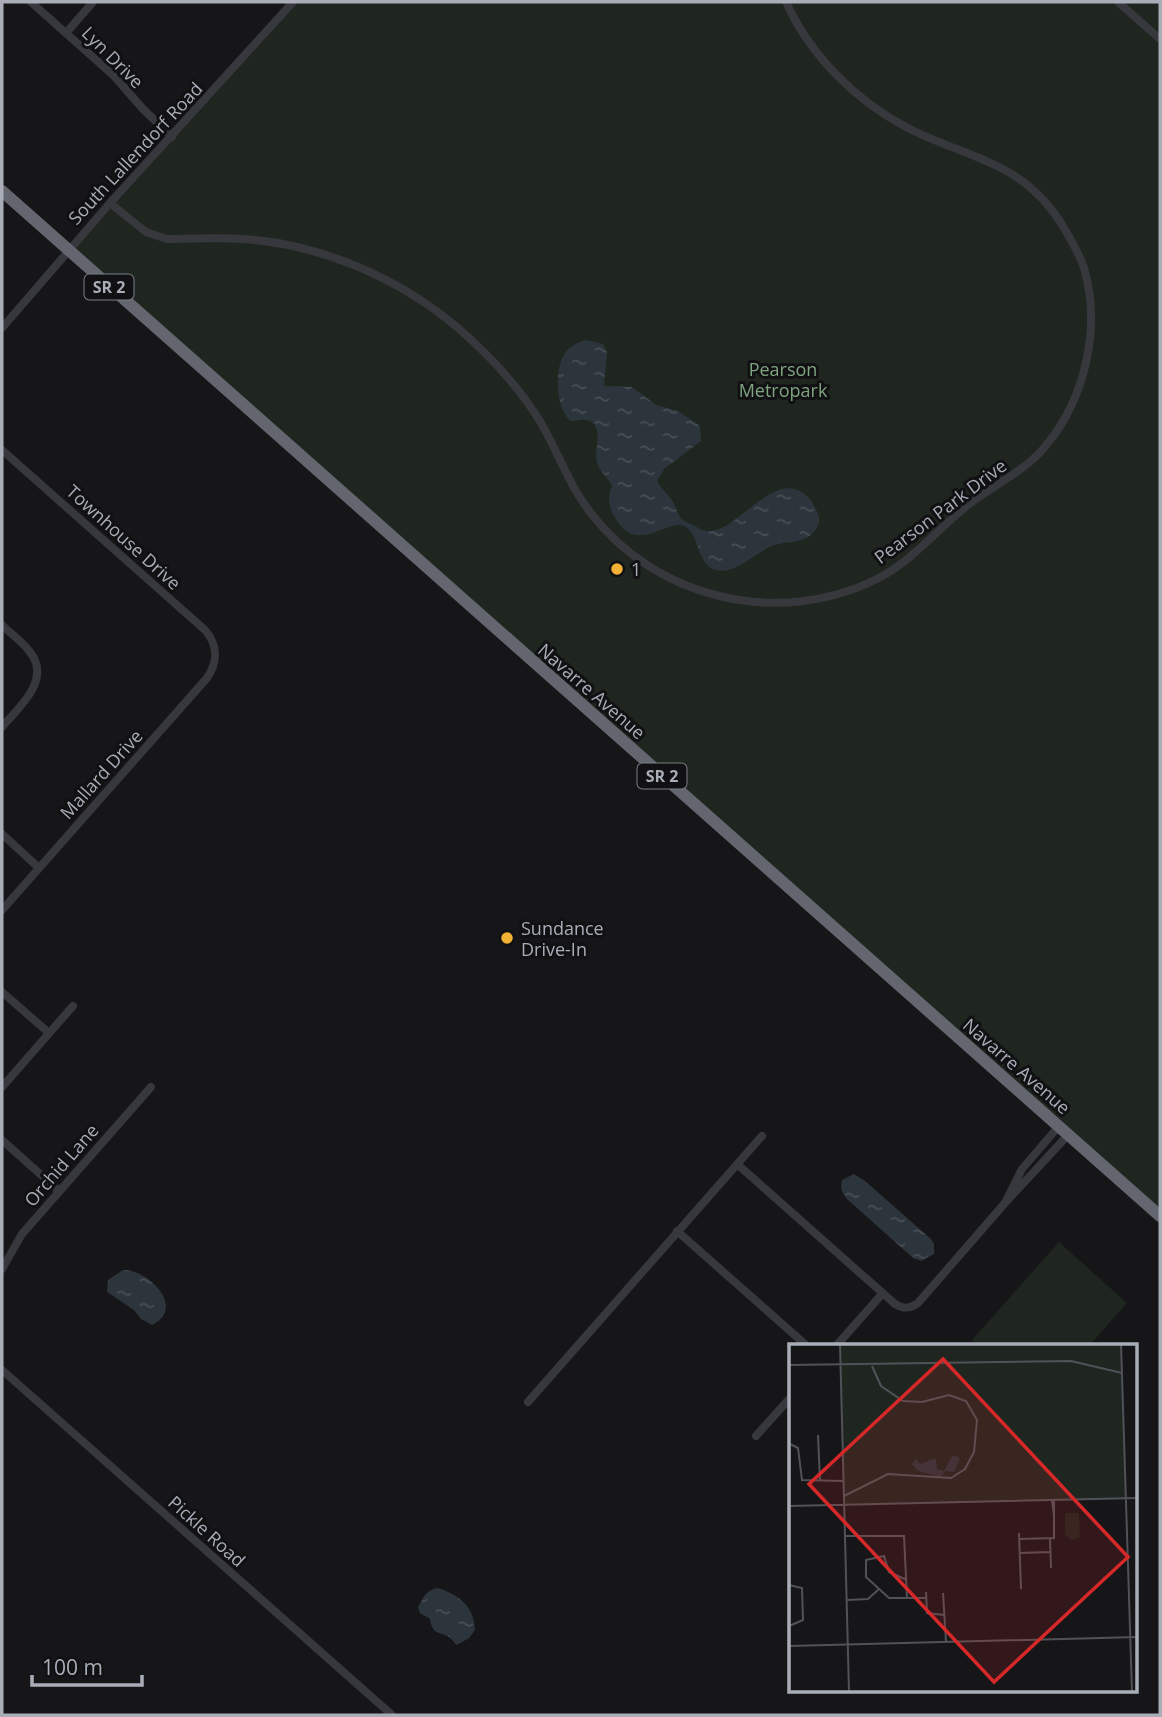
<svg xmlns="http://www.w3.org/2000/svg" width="1162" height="1717" viewBox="0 0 1162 1717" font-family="'Open Sans',sans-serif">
<defs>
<pattern id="water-ripples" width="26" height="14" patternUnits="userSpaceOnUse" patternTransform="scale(1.75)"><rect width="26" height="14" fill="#2c353c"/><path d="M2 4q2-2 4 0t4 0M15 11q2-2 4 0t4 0" fill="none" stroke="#485056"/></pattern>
</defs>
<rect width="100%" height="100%" fill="#161618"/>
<path fill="#1e261f" d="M293,2H1160V1217L68,250Z
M1059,1242L1127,1303L1089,1346H976L972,1340Z"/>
<path fill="url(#water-ripples)" d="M587,340L603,344L607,352L604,386L632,387L656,405L678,411L700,426L701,441L664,469L657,481C661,489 669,495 673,502C676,507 677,513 680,517C683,521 688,523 693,525C697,527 702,531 708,531C738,534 780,458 812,502C815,508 820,515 819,522C818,528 812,535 806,538C796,544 786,541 775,545C757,550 734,578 713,569C696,561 700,534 684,526C667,518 636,557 614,516C608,506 608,497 612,486C608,477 599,471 597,462C593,450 606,425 587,420C582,419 576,421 570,421C556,407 554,372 564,355C569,346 578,342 587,340Z
M854,1174L865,1181L931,1239L934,1244V1254L921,1261L913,1258L847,1199C842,1192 840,1189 842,1180Z
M123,1270C148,1269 187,1308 152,1325L141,1319L134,1310L107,1292L108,1280Z
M438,1588C459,1595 474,1606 475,1630L469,1638L457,1645C454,1643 452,1639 449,1637C437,1630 433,1636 430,1619L420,1613L418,1607C423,1598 427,1589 438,1588Z"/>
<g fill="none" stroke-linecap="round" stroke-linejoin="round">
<path stroke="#37383d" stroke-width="8" d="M31,2L114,76L143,109L172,137
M1118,2L1160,39
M66,33L93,2
M110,203L146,232L167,239C192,239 218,237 243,239C321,244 399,278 458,328C489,355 520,388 541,423C558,452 569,485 590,512C656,599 778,628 877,579C912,561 938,529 968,505C979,496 992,489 1003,481C1020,470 1036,459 1048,443C1086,396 1101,326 1084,268C1079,252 1069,237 1061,223C1020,159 967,159 906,127C855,100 810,55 786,2
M2,328L110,203L293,2
M2,450L205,630C218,645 218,662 207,678L2,910
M2,625C11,634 23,642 30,652C52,680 19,707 2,727
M2,834L39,868
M2,992L49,1033
M2,1087L73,1006
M1059,1126L1022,1169L1005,1203L1068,1135
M2,1140L59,1191
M737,1164L895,1304C903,1309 910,1309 918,1303L1005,1203
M677,1231L807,1346
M2,1269L22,1234L151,1087
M836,1346L883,1293
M2,1370L392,1715
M528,1402L762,1136
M756,1436L791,1397"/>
<path stroke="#63666e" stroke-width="12" d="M2,191L1160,1216"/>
</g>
<g fill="#f2b134" stroke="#111113" stroke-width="2.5">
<circle cx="617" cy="569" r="7"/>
<circle cx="507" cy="938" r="7"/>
</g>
<g text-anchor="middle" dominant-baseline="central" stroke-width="6" stroke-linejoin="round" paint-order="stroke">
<g fill="#111113" stroke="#7b7e86" stroke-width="2">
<rect x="84.5" y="274.5" width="49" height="25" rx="5"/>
<rect x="637.5" y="763.5" width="49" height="25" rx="5"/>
</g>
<g font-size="16" font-weight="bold" fill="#a8adb8">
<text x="109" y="287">SR 2</text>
<text x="662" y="776">SR 2</text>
</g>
<g font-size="18" fill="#a8adb8" stroke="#111113">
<text transform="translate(113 57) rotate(45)">Lyn Drive</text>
<text transform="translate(135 153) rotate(-47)">South Lallendorf Road</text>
<text transform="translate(940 511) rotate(-37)">Pearson Park Drive</text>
<text transform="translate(124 537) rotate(42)">Townhouse Drive</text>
<text transform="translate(592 691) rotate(41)">Navarre Avenue</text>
<text transform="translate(101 774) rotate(-48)">Mallard Drive</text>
<text transform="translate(1017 1066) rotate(41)">Navarre Avenue</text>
<text transform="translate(61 1165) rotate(-49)">Orchid Lane</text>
<text transform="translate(207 1531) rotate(42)">Pickle Road</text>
</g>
<g font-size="18" fill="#7fa381" stroke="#111113">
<text x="783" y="369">Pearson<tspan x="783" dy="21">Metropark</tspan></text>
</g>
<g font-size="18" fill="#a8adb8" stroke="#111113" text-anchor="start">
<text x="631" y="569">1</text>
<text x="521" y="928">Sundance<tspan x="521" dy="21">Drive-In</tspan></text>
</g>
</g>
<g transform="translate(789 1344)">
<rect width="348" height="348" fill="#161618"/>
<path d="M51,0H332L337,154L55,162ZM276,169H290L291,193L282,196L276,190Z" fill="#1e261f"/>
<path d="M164,111L171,114L165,128L156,127L152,133L129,127L123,120L127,115L131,120L147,114L148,125L155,127Z" fill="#2c353c"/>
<path fill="none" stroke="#505258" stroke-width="2" d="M51,0L60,348M332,0L343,348M0,21L282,17L333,29M29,91L31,137M1,100L9,104L13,136L54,137M55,152L99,130L162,134L176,125L185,108L188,76L177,57L160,51L133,58L114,57L92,42L83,22M263,156L265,171V156M0,162L349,154M230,189L232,245M56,192H115L118,254M230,195L265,194V171M261,195L262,224M230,209L261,208M118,236L100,228L95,212L77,216V233L100,254H137M0,241L13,244L14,276L0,282M137,248L138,269L155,271M154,249L157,298M58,256L79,255L90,245M0,302L349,293"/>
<path fill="#d62828" fill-opacity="0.15" stroke="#d62828" stroke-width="3.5" d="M154,15L339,213L205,338L20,140Z"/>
<rect width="348" height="348" fill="none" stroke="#a8adb8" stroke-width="3.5"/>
</g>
<rect width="1162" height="1717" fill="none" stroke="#a8adb8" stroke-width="7"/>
<path d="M32 1675v10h110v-10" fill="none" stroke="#a8adb8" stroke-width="3.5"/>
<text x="42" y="1675" font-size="21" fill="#a8adb8" stroke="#111113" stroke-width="5" paint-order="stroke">100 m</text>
</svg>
